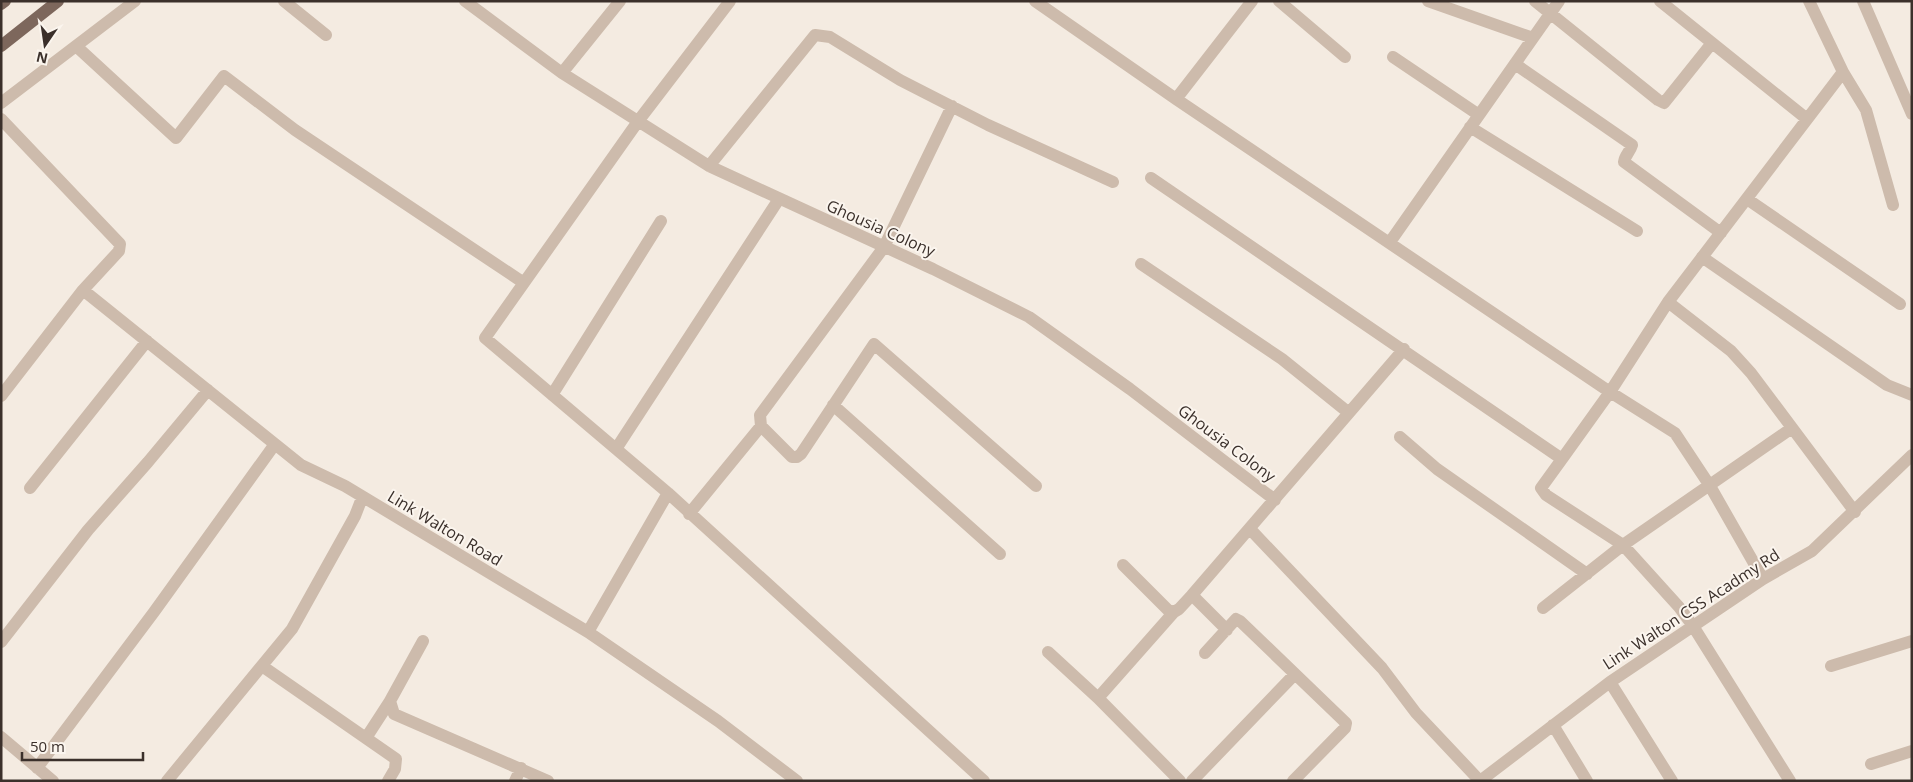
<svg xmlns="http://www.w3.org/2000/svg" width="1913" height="782" viewBox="0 0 1913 782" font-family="'Open Sans',sans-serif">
<rect width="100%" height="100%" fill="#f4ebe1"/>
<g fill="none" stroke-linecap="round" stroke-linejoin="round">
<path stroke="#cdbbac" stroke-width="12" d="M284,1L326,35
M465,1L562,73L709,166L933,269L1029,317L1130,389L1275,500
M730,1L639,120L485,338L668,493L984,781
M1035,1L1176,99L1610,392L1675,433L1710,486L1763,579
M1279,1L1345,57
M1428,1L1533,38
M1535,1L1658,100L1664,103L1712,43
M1660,1L1807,119
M1863,1L1912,114
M76,46L176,138L224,76L295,130L524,283
M1393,57L1479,115
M1515,64L1632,145C1630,152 1625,155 1624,162L1721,233
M1843,72L1866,110L1893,205
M562,73L620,1
M1176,99L1252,1
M1,103L135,1
M952,106L884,247L760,415L761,426L792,457H797L801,454L874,344L1036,486
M1,119L120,244L119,251L83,290L1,396
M1470,127L1637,231
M709,166L815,35L830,37L900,80L988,125L1113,182
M1151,178L1562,459L1541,488L1546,495L1623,545L1679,607L1693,626L1790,781
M1747,199L1900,304
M1390,242L1559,1
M1702,257L1887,385L1912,395
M1141,264L1282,359L1349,413
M83,290L301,465L345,486L588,632L718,721L797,781
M1668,302L1731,351L1751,373L1855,512
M552,395L661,221
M833,405L1000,554
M1400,437L1437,469L1587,574
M616,449L779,199
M1562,459L1610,392L1668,302L1843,72L1809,1
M30,488L147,341
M689,514L761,426
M1250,529L1382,668L1416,713L1480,781L1610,682L1763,579L1812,551L1912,455
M1123,565L1168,610L1174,612L1179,609L1192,595
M1543,608L1623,545L1792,428
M1227,630L1192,595L1404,349
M588,632L668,493
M423,641L390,701L394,714L548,781
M1,642L88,530L148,462L208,390
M1048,652L1098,698L1180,781
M1205,653L1236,619L1240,621L1346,723L1345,728L1293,781
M262,666L396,759L395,769L388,781
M1831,666L1912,641
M1610,682L1672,781
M1098,698L1174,612
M1553,725L1587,781
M1,737L53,781
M366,738L390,701
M1871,764L1912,751
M37,768L154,612L275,444
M167,781L292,629L355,516L362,498
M515,781L521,768
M1192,781L1295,674"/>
<path stroke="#7d675c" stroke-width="12" d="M1,4L5,1
M1,46L58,1"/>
</g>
<g text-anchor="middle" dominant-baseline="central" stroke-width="4" stroke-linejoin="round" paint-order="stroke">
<g font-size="16" fill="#3b302b" stroke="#fbf5ee">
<text transform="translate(881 228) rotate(24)">Ghousia Colony</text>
<text transform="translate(1227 443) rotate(37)">Ghousia Colony</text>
<text transform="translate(445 528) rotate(31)">Link Walton Road</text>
<text transform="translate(1691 609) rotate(-33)">Link Walton CSS Acadmy Rd</text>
</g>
</g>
<rect width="1913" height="782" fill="none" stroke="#3b302b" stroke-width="5"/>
<g transform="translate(45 45) rotate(193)" stroke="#fbf5ee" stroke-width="4" paint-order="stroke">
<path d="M0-4L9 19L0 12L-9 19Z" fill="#3b302b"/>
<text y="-8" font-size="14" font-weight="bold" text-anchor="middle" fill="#3b302b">N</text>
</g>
<path d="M22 752v8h121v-8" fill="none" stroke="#3b302b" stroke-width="2.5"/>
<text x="30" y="752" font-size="15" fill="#3b302b" stroke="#fbf5ee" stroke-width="4" paint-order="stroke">50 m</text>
</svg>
